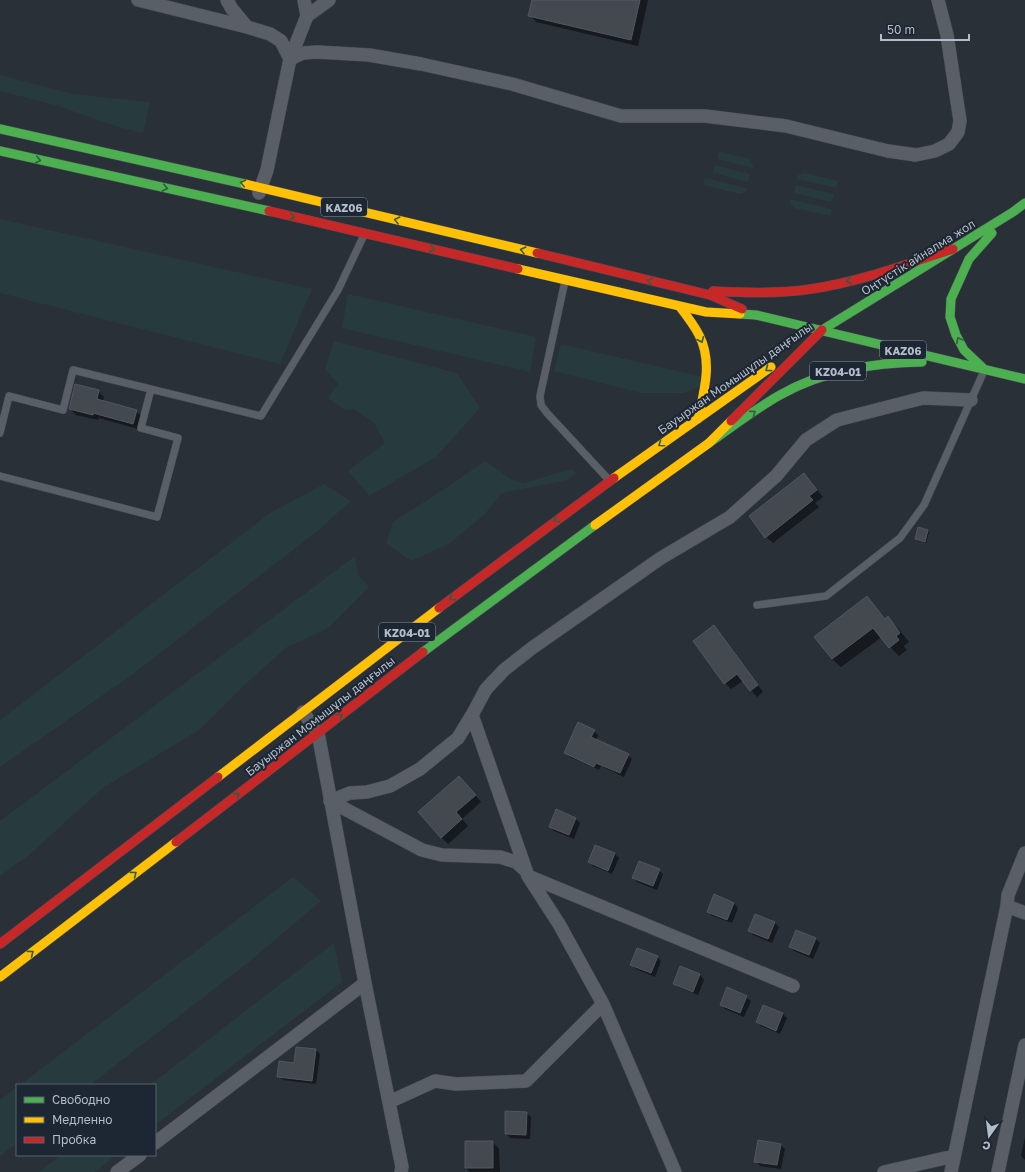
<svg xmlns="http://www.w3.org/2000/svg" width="1025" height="1172" viewBox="0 0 1025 1172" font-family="'Golos Text',sans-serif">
<rect width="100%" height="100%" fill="#2a3038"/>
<path fill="#273a3e" d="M0,75L73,94L150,102L143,133L118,127L58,106L0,91Z
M719,151L749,159L753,165V168L717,159Z
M715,165L750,174L748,182L713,173Z
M805,173L838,181L836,188L797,179L798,175Z
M705,178L746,188V191L740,194L703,185Z
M796,185L834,194L831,202L794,193Z
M790,199L832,209L831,216L794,208L790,202Z
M0,219L312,289L280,364L0,293Z
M348,294L536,337L530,372L342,328Z
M334,341L457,373L480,408L436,457L369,496L348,471L385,443L374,423L354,409L345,410L328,398L338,384L325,369Z
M561,344L699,376L704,385L684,393H641L554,371Z
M485,461L511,479L525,483L556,473L572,470L576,473L568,480L502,493L484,515L450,543L411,561L386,543L393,522L452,484Z
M324,484L351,501L315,533L133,674L0,767V720L270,513Z
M355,556L358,575L369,587L327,629L287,647L252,678L199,730L104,787L28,856L0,876V821Z
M293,877L321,901L249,962L90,1085H20Z
M334,943L342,982L155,1125V1085H150L262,998Z
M17,1087V1143L0,1156V1100Z
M61,1155H116L95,1172H39Z"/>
<path fill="#0007" d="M533,0H648L638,46L536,22L530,15Z
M98,391L104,397L103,401L136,411L142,417L138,429L99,418L98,420L76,415L70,409Z
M804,474L823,497L815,503L819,507L773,543L766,537Z
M927,530L929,532L926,543L918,541L916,539Z
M867,598L876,607L886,619L888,618L897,627L909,642L904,646L907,650L899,656L890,647L882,637L841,667L832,659Z
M714,627L720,633L763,692L757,697L743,681L731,689L725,683Z
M594,731L598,735L596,740L628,755L632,759L624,777L601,766L599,770L570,757L565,753Z
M466,784L481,802L462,819L468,826L448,844L441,837Z
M576,819L580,823L574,839L554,831L550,827Z
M595,846L615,854L619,858L612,874L593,866L589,862Z
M659,870L663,874L657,890L637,882L633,878Z
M734,903L738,908L732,923L712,916L708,912Z
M775,923L779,927L772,943L753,935L749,931Z
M816,939L820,943L813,959L794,951L790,947Z
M657,957L661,961L655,977L636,969L631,965Z
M680,967L700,975L704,980L698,995L678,987L674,983Z
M746,997L751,1001L744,1017L725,1009L721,1005Z
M783,1014L787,1018L780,1034L761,1026L757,1022Z
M316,1050L320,1054L316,1084L283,1080L278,1076Z
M526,1113L531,1117L530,1139L510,1138L506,1134Z
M1025,1137V1160L1021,1156Z
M493,1142L499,1149L500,1172H470L466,1168Z
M780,1145L785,1149L781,1169L760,1166L755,1161Z"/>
<path fill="#444950" stroke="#52575f" d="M532,0H640L631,40L528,16Z
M75,384L99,390L97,399L137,410L133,424L93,413V415L69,409Z
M804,473L817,490L809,496L813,500L765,538L749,516Z
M918,527L928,530L925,542L915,539Z
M867,596L885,619L888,616L900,633L896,636L899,640L889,648L873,628L832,659L814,637Z
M714,625L758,685L750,691L737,674L724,684L693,641Z
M578,722L595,730L591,737L629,754L620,773L596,763L594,767L564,753Z
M459,776L476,795L456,812L462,819L441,838L418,812Z
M556,809L576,818L569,835L549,827Z
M595,845L615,853L608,871L588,862Z
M639,861L660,869L653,886L632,878Z
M714,894L734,903L727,920L707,912Z
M755,914L775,922L768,939L748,931Z
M796,930L816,938L809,955L789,947Z
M637,948L658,956L651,973L630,965Z
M680,966L700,974L693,992L673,984Z
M727,987L747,996L740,1013L720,1005Z
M763,1005L783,1013L776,1031L756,1022Z
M296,1047L316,1049L312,1081L277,1077L279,1061L294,1063Z
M505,1111L527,1112L526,1135L505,1134Z
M758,1140L781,1144L777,1165L754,1162Z
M465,1141H493V1168H465Z"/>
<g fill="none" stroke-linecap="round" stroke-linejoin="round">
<g stroke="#484c53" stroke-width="8">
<path id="lane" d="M565,281L540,396L541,405L547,413L609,480
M0,433L9,396L63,410L73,370L261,416L338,290L364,235
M0,476L157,517L178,438L141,428L151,389
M757,605L826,596L900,538L924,505L984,371"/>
</g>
<g stroke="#484c53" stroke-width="14">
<path id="street" d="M138,0L247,27L270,34L281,41L290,59
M227,0L232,9L247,27
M304,0L307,16
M290,59L307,16L329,0
M259,193L267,170L290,59L303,53L317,52L369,55L421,64L512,84L621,116H705L786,126L888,151L916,155L935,151L949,144L958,132L960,121L947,35L938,0
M303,712L318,733L365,983L402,1167L401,1172
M472,715L486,689L504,670L532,648L661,558L730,517L776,476L806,440L837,420L923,398L971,400
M330,801L350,793L367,792L390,786L420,769L458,738L472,715L528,876L559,924L603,1004L675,1172
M330,801L422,850L442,855L500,857L516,862L525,870
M528,876L793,986
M1007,906L1025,913
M389,1102L435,1081L456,1084L526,1081L603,1004
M155,1143L365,983
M117,1172L140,1155
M884,1172L954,1156
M951,1172L1007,906L1008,895L1025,853
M998,1172L1025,1045"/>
</g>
<g stroke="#484c55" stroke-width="10">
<path id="fast" d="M0,129L245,184
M0,151L269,211
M740,314L756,315L1025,379
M822,330L1013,212L1025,203
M984,369L964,350L956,335L950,317L951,299L969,259L992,233
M709,443C732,427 755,409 780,395C824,370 873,363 922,362
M423,652L595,525"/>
</g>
<g stroke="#484c55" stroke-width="10">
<path id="slow" d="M245,184L537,253
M518,269L706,312L740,314
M680,307C687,316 694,325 699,335C713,362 704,391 698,419
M614,478L771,367
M595,525L709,443L731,421
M218,777L439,608
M0,977L176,842"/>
</g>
<g stroke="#484c55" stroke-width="10">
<path id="jam" d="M269,211L518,269
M537,253L710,295L742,309
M713,291C746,293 779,294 811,289C860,282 907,264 953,249
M731,421L822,330
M439,608L614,478
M176,842L423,652
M0,944L218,777"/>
</g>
<use href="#lane" stroke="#5a5e66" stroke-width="7"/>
<use href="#street" stroke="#5a5e66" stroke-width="13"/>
<use href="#fast" stroke="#4caf50" stroke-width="9"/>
<use href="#slow" stroke="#ffc107" stroke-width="9"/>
<use href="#jam" stroke="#c62828" stroke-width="9"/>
</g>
<defs><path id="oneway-chevron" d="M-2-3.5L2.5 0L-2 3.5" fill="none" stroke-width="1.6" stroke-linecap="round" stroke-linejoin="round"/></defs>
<g stroke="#305d3f">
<use href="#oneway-chevron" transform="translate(38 160) rotate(13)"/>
<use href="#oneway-chevron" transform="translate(243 183) rotate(-168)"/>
<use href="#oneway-chevron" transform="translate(165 188) rotate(13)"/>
<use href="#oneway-chevron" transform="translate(292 217) rotate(13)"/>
<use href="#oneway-chevron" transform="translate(397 220) rotate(-166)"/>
<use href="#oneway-chevron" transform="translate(432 249) rotate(13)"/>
<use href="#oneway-chevron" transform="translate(523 250) rotate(-166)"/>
<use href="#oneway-chevron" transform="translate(650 281) rotate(-166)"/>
<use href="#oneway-chevron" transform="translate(849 281) rotate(167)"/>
<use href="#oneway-chevron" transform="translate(701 340) rotate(67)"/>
<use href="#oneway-chevron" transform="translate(959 340) rotate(-118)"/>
<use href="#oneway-chevron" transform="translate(768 369) rotate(144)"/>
<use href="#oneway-chevron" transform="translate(753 413) rotate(-34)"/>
<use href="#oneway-chevron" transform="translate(661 444) rotate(145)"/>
<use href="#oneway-chevron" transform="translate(556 520) rotate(143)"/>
<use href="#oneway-chevron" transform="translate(452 598) rotate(143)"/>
<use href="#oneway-chevron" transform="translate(340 716) rotate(-38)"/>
<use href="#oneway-chevron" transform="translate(237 795) rotate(-37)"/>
<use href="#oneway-chevron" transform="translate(134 874) rotate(-37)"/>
<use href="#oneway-chevron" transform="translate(31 953) rotate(-37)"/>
</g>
<g text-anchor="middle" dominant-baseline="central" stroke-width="4" stroke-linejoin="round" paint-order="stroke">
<g fill="#1d2633" stroke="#878f9c" stroke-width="1">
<rect x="321" y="198" width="46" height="18" rx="3"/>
<rect x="880" y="341" width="46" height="18" rx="3"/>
<rect x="810" y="362" width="56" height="18" rx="3"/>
<rect x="379" y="623" width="56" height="18" rx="3"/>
</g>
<g font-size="11" font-weight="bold" fill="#b4bcc9">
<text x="344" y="207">KАZ06</text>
<text x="903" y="350">KАZ06</text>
<text x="838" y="371">KZ04-01</text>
<text x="407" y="632">KZ04-01</text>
</g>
<g font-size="12" fill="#b4bcc9" stroke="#1d2633">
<text transform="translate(918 257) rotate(-32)">Оңтүстік айналма жол</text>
<text transform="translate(735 378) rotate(-35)">Бауыржан Момышұлы даңғылы</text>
<text transform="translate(320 716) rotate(-38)">Бауыржан Момышұлы даңғылы</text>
</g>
</g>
<rect x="16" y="1084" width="140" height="72" fill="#1d2633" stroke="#59626f"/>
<rect x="24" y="1097" width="20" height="6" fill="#4caf50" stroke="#59626f"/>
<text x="52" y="1104" font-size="12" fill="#b4bcc9">Свободно</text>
<rect x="24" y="1117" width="20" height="6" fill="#ffc107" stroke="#59626f"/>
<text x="52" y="1124" font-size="12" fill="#b4bcc9">Медленно</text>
<rect x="24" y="1137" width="20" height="6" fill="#c62828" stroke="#59626f"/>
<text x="52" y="1144" font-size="12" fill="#b4bcc9">Пробка</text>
<g transform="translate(989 1136) rotate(194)" stroke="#1d2633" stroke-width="3" paint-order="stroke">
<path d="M0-3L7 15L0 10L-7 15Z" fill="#b4bcc9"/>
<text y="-6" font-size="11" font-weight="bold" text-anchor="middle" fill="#b4bcc9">С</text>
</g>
<path d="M881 34v6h88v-6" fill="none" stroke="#b4bcc9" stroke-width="2"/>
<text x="887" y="34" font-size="12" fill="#b4bcc9" stroke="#1d2633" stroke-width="3" paint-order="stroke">50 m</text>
</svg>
